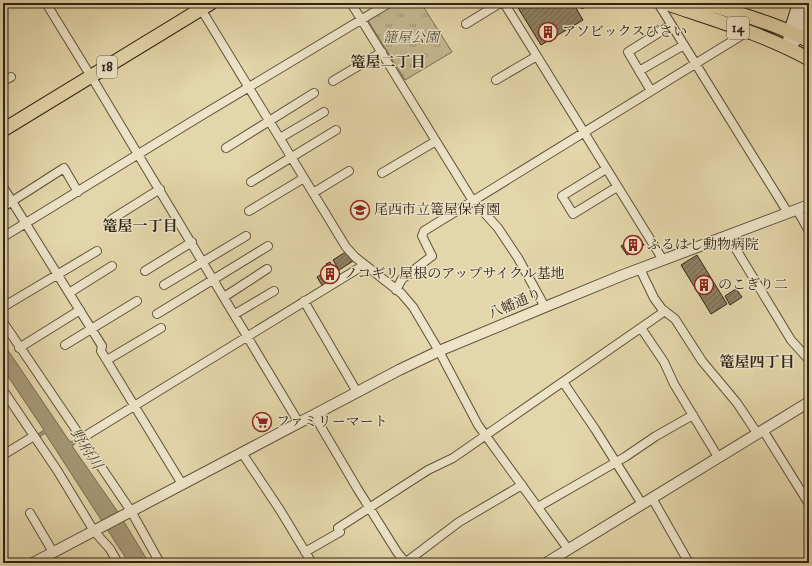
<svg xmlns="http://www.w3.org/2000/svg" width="812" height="566" viewBox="0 0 812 566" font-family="'IM FELL DW Pica','Noto Serif JP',serif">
<defs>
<pattern id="grass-tufts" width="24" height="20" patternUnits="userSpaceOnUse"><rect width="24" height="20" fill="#c5b891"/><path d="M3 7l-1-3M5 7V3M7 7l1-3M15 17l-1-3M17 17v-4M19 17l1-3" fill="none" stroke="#a09575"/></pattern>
<pattern id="building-hatch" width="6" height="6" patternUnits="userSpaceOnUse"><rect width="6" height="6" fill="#8d8063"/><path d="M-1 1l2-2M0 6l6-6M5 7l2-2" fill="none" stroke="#746851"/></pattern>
</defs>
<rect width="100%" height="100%" fill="#e3d6aa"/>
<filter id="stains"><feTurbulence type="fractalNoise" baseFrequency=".005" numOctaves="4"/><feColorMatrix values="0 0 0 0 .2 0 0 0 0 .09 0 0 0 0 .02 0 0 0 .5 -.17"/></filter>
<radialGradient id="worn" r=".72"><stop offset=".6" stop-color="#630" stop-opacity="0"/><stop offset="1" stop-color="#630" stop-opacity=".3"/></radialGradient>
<path fill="url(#grass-tufts)" stroke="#7a6e54" d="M394,3H421L452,52L405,80L367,19Z"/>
<path fill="#a69978" stroke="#776a51" d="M3,343L70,442L74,440L76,443L72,446L118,512L149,563H129L45,433L40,437L38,434L44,430L3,369Z"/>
<path fill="url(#building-hatch)" stroke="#302316" d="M515,3H573L583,20L541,45Z
M578,3H591L582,9Z
M638,236L644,245L627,255L621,246Z
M347,251L353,261L339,270L333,260Z
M697,255L727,304L711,314L681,265Z
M330,262L339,278L323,287L317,277L329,270L326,264Z
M736,289L742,297L730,305L725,296Z"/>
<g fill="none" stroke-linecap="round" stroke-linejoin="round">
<g stroke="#5d503b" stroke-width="10">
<path id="minor" d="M46,3L87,70
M197,3H198
M351,3L471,198L498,228L518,258L545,307
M504,3L663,260
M658,3L788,213
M201,9L346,247L355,257L401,293L413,307L439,351L478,425L568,549
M466,24L500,3
M639,71L684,45
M91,76L299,423
M496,80L537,56
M3,81L11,77
M333,81L382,52
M651,91L628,52L671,25
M280,138L324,112
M226,148L314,93
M606,169L562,196L573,214L617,187
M382,173L436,141
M251,182L336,130
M3,187L102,346L101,351L182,484
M313,193L349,171
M3,207L64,168L78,192
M797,210L809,231
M249,211L304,178
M112,219L160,189
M728,236L791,340L809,360
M3,237L199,117L389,3
M640,269L654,298L662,309L675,319L702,361L737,403L757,433
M145,271L192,242
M164,285L246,236
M396,290L402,279L432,256L422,236L424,231L747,32
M69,293L112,266
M224,297L267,269
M304,301L357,392
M3,307L97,251
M157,314L268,246
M235,314L274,291
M3,322L131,511L160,563
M641,328L664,362L674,384L718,457
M65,345L137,301
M19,348L80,310
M107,360L161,328
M563,382L595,429L642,504
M3,390L57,470L94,531L110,549L118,563
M314,415L357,488L397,552L406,563
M763,430L809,504
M82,438L364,265
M242,453L280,510L312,563
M3,455L34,436
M652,498L689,563
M538,507L625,457L656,436L693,415
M30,513L53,552
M305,552L340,532L338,528L428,470L453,458L665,311
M405,563L459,522L522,485"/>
</g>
<g stroke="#5d503b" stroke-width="12">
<path id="tertiary" d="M33,563L399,370L439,351L545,307L623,275L809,205
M546,563L809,402"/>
</g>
<g stroke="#302316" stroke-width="14">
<path id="secondary" d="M789,42L790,32L799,3
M789,47L799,36L809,3"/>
</g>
<g stroke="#302316" stroke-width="15">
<path id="primary" d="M665,3C714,20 764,34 809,59
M705,3C740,14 777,24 809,41
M3,130L211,3"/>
</g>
<use href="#minor" stroke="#ede4c8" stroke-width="8"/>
<use href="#tertiary" stroke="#ede4c8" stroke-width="10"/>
<use href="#secondary" stroke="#ede4c8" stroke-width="12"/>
<use href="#primary" stroke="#e3d6aa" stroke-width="13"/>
</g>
<defs>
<g id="building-ring" transform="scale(1)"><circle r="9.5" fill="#ede4c8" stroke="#8f2418" stroke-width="1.5"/><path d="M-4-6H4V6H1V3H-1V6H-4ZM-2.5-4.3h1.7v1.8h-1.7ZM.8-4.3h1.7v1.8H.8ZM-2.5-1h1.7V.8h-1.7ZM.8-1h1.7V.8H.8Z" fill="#8f2418"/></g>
<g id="school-ring" transform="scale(1)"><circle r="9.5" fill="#ede4c8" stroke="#8f2418" stroke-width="1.5"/><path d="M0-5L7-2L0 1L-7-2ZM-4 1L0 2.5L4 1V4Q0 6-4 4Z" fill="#8f2418"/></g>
<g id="supermarket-ring" transform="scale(1)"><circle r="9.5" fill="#ede4c8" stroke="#8f2418" stroke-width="1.5"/><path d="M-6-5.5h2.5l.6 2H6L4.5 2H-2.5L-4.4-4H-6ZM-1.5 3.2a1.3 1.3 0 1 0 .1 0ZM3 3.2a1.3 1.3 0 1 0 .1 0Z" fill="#8f2418"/></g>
</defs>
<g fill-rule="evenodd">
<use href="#building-ring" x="548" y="32"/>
<use href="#school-ring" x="360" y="210"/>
<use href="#building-ring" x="633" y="245"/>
<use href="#building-ring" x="330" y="274"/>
<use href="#building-ring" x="704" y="285"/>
<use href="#supermarket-ring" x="262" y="422"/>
</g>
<g text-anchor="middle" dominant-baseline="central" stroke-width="3" stroke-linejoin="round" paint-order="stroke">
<g fill="#ede4c8" stroke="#695d4b" stroke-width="1">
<rect x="727" y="17" width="22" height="22" rx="3"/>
<rect x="97" y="56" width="20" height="22" rx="3"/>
</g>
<g font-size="13" font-weight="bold" fill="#302316">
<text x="738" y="28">14</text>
<text x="107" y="67">18</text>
</g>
<g font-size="14" fill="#302316" stroke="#ede4c8" text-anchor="start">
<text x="562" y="32">アソビックスびさい</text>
<text x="374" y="210">尾西市立篭屋保育園</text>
<text x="647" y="245">ふるはし動物病院</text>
<text x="344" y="274">ノコギリ屋根のアップサイクル基地</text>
<text x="718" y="285">のこぎり二</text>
<text x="276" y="422">ファミリーマート</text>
</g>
<g font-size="14" font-style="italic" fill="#554835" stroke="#ede4c8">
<text x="411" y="38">籠屋公園</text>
</g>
<g font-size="14" fill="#302316" stroke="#ede4c8">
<text transform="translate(515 304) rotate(-23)">八幡通り</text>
</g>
<g font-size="15" font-weight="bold" fill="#302316" stroke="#ede4c8">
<text x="388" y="62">篭屋二丁目</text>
<text x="140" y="226">篭屋一丁目</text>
<text x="757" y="362">篭屋四丁目</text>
</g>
<g font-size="15" font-style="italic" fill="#594c38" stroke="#ede4c8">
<text transform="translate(86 449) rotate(57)">野府川</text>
</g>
</g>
<rect width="812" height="566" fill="none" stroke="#e3d6aa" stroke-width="16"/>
<rect x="4" y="4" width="804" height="558" fill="none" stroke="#302316" stroke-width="2"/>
<rect x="8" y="8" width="796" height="550" fill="none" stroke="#302316"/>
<rect width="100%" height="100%" filter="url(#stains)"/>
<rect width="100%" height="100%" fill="url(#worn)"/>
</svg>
